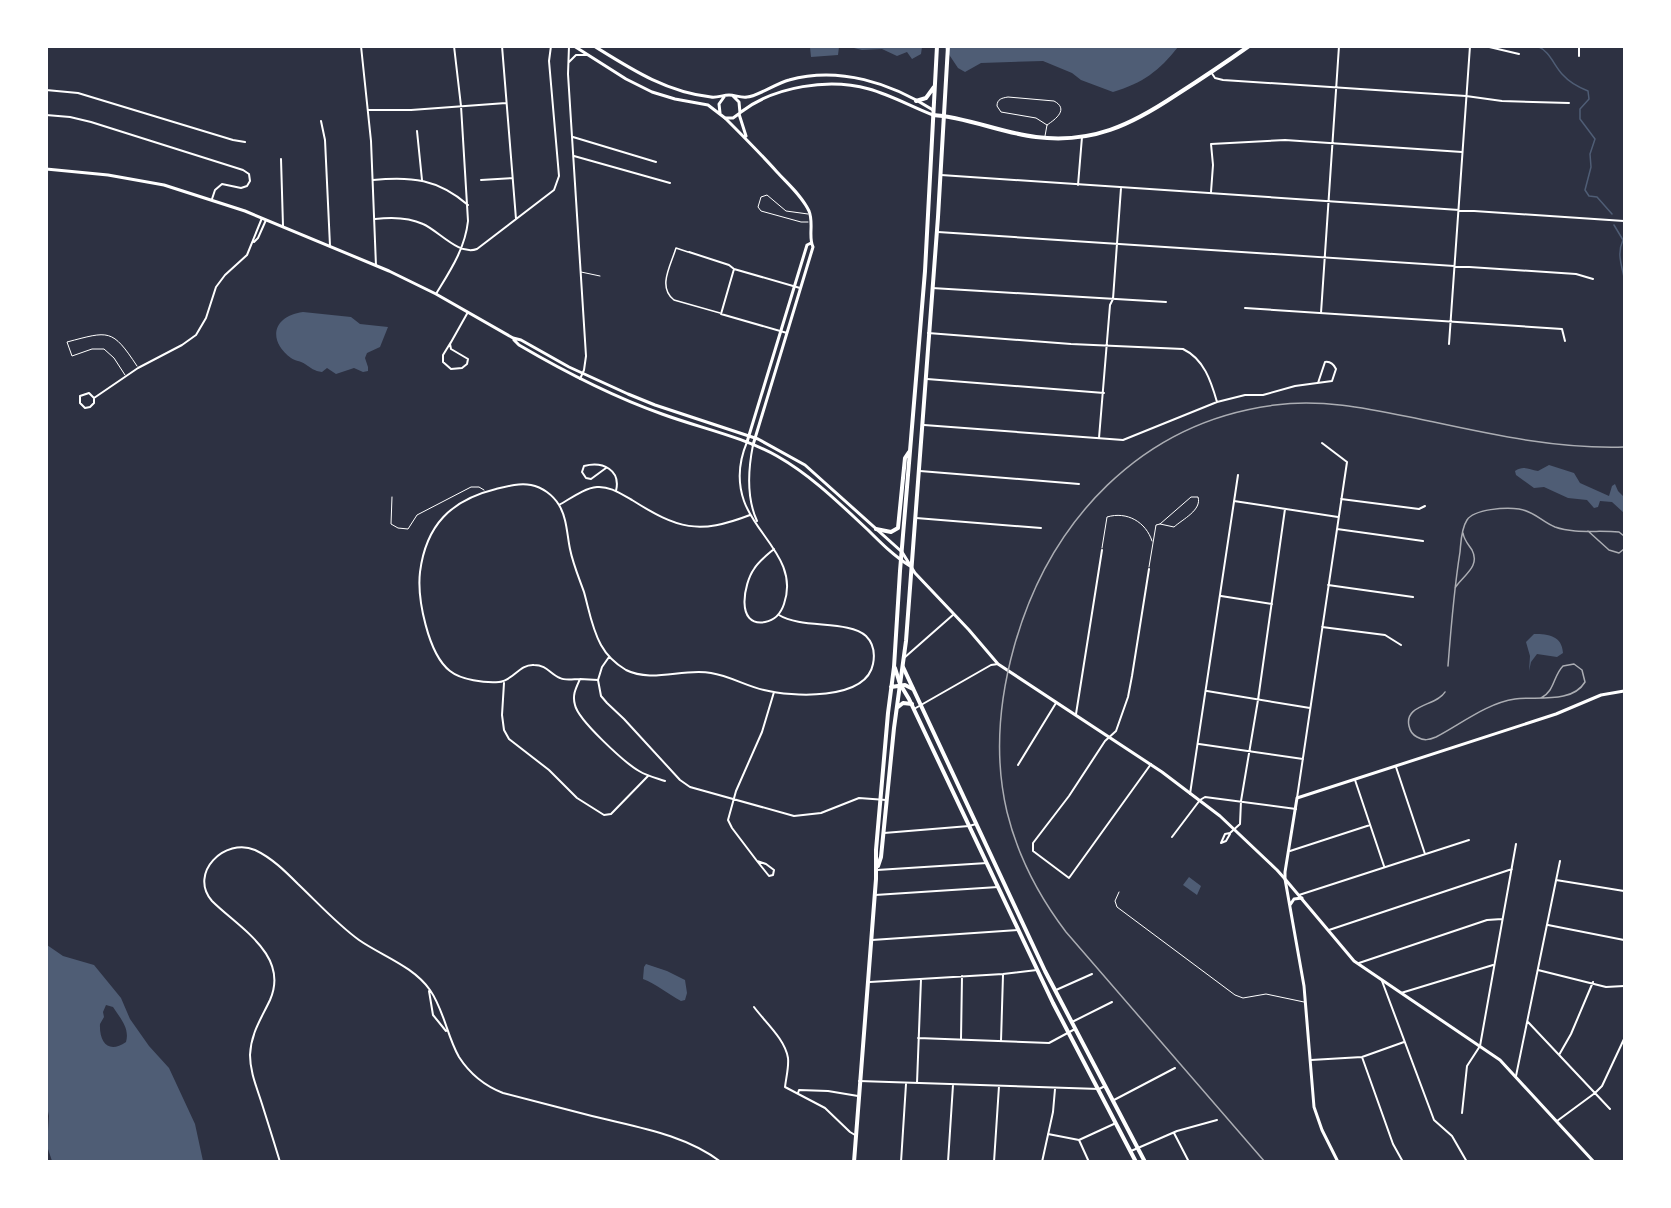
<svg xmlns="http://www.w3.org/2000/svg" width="1671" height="1208" viewBox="0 0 1671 1208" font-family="Mulish,sans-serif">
<rect width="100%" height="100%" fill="#2d3142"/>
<path fill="#4f5d75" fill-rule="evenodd" d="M810,47H839L838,55L811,57Z
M850,47L922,46V47L921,54L912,59L907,52L897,56L882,49L862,50Z
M944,47H1178C1159,71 1143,83 1113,92L1081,80L1072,73L1043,61L981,63L965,72L958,68Z
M303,312L351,317L360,324L388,327L380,347L367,353L365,358L368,367V371L363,372L354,368L336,374L327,368L322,372C314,371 311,368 305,364C301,361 295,361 291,358C267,340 273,316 303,312Z
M1549,465L1574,473L1580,483L1609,496L1612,486L1615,484L1618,491L1624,497V513L1612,502L1600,501L1598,507L1594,508L1587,500L1568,498L1544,487L1534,488L1516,475L1515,471C1524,465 1529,470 1538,471Z
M1534,634C1549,634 1562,636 1563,653L1557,657L1537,654L1531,662L1529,671L1530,656L1526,642Z
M1189,877L1201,886L1197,895L1183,885Z
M47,945L63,956L94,965L121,998L130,1019L149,1046L169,1068L195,1124L203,1161H52L47,1146L49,1116L46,1102ZM106,1005L113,1007C120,1018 130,1028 126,1042C109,1054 99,1043 100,1024L104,1017L103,1012Z
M646,964L667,971L685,980L687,993L685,1000L681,1001C668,994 656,984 643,979L644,967Z"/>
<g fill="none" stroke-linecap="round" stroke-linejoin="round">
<path stroke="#4f5d75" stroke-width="1.5" d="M1537,46C1550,51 1554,66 1563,75C1570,83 1578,87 1588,91L1589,99L1580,109V119L1595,139L1590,154L1591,167L1585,190L1589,196L1597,197L1612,214
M1614,225L1623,240C1617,253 1621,263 1624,277"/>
<path stroke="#fff" stroke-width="1" d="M1045,136L1047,125C1056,119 1069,109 1054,101L1008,97C1002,98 997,99 997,106L1001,112L1036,118L1047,125
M808,214L786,211L767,195L761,197L758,207L761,211L801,222H808
M581,272L600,276
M125,375L114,358L104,349H92L72,356L67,342C109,331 112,328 137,366
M392,497L391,524L398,528L408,529L417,515L471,487H479L484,490
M1102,548L1107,517C1127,511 1146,522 1152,541
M1149,567L1156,525L1160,524L1191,497H1198C1202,510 1183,519 1174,527L1160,524
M1119,892L1115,901L1117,907L1235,995L1243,998L1266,994L1304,1002"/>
<path stroke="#fff" stroke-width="1.5" d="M688,252L676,248C671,265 657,287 674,300L720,313"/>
<path stroke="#fff" stroke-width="2" d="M361,46L371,141L376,266
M502,46L516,219
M569,46L568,74L586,356L584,370L580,379
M1485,46L1519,54
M1579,56V46
M569,62L576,55H587
M1211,72L1215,78L1223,80L1466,96L1502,101L1569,103
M46,90L78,93L233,140L245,142
M368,110H411L506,103
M46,115L70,117L91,122L243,170L249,174L250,181L247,186L241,188L222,184L215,190L212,199
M321,121L325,140L330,246
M417,131L422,180
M573,137L656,162
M574,156L670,183
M281,159L283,226
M941,175L1624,221
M373,180C411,176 438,179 468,205
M481,180L512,178
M1078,185L1082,137
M1211,192L1213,165L1211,144L1285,140L1462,152
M375,219C391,217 408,217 423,224C439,231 459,256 477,249L554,190L559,176L549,61L551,46
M938,232L1576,274L1593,279
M254,242L258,238L266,220
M689,252L729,265L734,269L800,288
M734,269L721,314L787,333
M932,288L1166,302
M436,294C450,271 465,249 468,221L461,106L454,46
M1245,308L1562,329L1565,341
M1321,313L1339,46
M928,333L1071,344L1183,349C1204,359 1211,381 1217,402
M451,342L443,355V362L451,369L462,368L467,364L468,359L451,349L450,344L468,312
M1449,344L1470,46
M927,379L1104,393
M94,398L89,393L80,396V403L85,408L90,407L94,403V398L138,368L182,345L196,335L206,318L216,287L225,275L247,255L262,218
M924,425L1123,440L1217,402L1245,395H1263L1295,386L1332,381L1336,369C1334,365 1331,361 1325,362L1318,383
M1099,438L1110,305L1113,299L1121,188
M747,442C739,461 737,481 744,501C756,536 799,561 784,604C781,613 776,620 765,622C735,627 744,583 754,569C759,561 767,555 774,549
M753,445C748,470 746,497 757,521
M606,468L591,479L586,478L582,472L584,466C603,461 621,470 616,491
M920,471L1079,484
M1341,499L1419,509L1425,506
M1234,501L1338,517
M559,505C570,499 584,488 597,487C610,486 621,494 632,500C678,529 698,535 750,515
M916,518L1041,528
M1337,529L1423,541
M1149,569L1132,676L1128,697L1116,731L1105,741L1069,796L1033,843V851L1069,878L1151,764
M1328,585L1413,597
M1221,596L1272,604
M1322,627L1385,635L1401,645
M609,657L602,667L598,680L580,679C576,688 572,695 575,705C578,720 625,763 639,771C647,776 656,778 665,781
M904,658L954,614
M580,679C574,679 565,681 560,678C550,674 547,665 534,665C519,664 513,681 499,682C485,683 461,680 450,671C428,654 417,598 420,572C426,525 451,500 496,489C508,486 519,483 531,485C542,487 553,495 559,505C567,518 567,535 570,549C573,564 579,578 584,592C589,610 592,629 601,645C607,656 616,664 626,670C652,683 683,668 711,673C730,676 746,686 764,690C791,697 866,701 873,664C875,654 874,644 866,636C849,620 801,629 779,615
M598,680L601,696L607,703L624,719L680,780L690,787L794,816L821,813L859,798L886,800
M504,683L502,715L504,730L509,739L549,770L577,798L604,815L611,814L648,776
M1207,691L1310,708
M914,709L991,665L998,664
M1076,714L1102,550
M1199,744L1303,759
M1018,765L1056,703
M1396,767L1425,854
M1355,780L1384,866
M1190,794L1238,475
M1297,798L1347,462L1322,443
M884,833L969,826L976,824
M1172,837L1200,800L1205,797L1296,809
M1221,843L1225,834L1230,833L1240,824L1241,801L1258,700L1285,509
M1221,843L1226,841L1230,834
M1290,851L1370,825
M757,861L769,876L773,875L774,870L766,864L757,861L732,828L728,820L736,791L762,732L774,692
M877,870L987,863
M1556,880L1624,891
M875,895L998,887
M1299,895L1469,840
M1548,925L1624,940
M1329,930L1512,869
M872,940L1018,930
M1359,963L1487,920L1502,919
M1538,970L1606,987L1624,986
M1382,981L1434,1120L1452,1136L1467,1162
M870,982L1003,974L1037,970
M1056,990L1092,974
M429,991L433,1015L446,1031
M1401,993L1493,965
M754,1007C765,1022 785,1039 788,1058C789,1067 786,1078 785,1087L825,1108L850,1132L855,1135
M1072,1022L1112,1002
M1528,1022L1610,1109
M918,1038L1049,1043L1075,1029
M961,1039L962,976
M1001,1041L1003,975
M1559,1055L1571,1034L1593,982
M1362,1057L1393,1144L1403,1162
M1311,1060L1362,1057L1404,1042
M1516,1076L1560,861
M859,1081L1099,1089L1105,1086
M917,1083L921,979
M798,1093L799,1090L828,1091L858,1096
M1114,1100L1175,1068
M1462,1113L1467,1066L1480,1046L1516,844
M1557,1121L1595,1093L1602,1086L1624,1039
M1174,1133L1189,1162
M1048,1134L1079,1140L1116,1123
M1079,1140L1089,1162
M1131,1151L1177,1131L1217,1120
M280,1162C274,1142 268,1123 262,1104C257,1088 250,1072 250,1055C251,1033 261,1019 270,1000C290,955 238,927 212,901C188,873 225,837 255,850C272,858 285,871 298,884C317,902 338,925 359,940C382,956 413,966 430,990C444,1010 447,1036 459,1057C470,1074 485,1086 503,1093C533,1101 562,1108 592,1116C636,1127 684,1134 721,1162
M901,1162L906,1084
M948,1162L953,1085
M994,1162L999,1086
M1042,1162L1053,1112L1055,1089"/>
<path stroke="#fff" stroke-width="3" d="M739,114L746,136
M725,118C743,136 760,153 777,172C788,184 802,196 809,211C814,223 808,237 813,247L753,445
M747,442L807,245L811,243
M1594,1162L1500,1060L1354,961L1285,879V872L1297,798L1556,714L1601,695L1624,691"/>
<path stroke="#fff" stroke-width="3" d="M574,46L626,79L652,92L675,99L708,105L725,118H733L740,113L739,102L733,96
M594,46C631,69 666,92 711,97C717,98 723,95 729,95C735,95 741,98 747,97C756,97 777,83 789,80C839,66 891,83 933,110
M741,112C775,86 829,78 869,89C891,95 912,107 933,115
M720,113L719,104L724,97
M46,169L108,175L164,185L245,211L389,271L436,294L513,338L521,340L569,367L628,394L655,405L758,439L805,465L902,552L915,573L969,630L998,664L1162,772L1220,816L1277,870L1285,879L1304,986L1314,1107L1322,1130L1338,1162
M514,340L519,345C565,372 611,396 662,414C700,428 741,436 777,456C812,476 839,503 868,530C881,543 894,556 910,566
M1290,905L1294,899L1302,898"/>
<path stroke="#fff" stroke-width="4" d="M933,115C966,117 1002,133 1036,137C1092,144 1131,125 1176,95C1201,79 1225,63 1249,46
M903,667L1045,971L1145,1162
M895,668L900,684L909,699L1053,1003L1136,1162"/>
<path stroke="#fff" stroke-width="4" d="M916,101L926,98L934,87
M876,529L891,532L898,528L905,458L909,452
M891,687L905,685L913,689
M898,707L903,703L912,704
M878,866L881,857L894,728L906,641L938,217L948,46
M854,1162L876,879V850L888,713L894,667L900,571L925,271L937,46"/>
<path stroke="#abadb3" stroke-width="1.5" d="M1588,531L1609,550L1619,553L1624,549
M1455,588C1462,576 1481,567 1472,550C1468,544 1464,540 1463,533
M1448,666C1451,627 1454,589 1460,552C1461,542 1461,529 1467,520C1474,509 1506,507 1519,509C1534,511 1542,522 1555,527C1575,534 1598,530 1619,532L1624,536
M1445,692C1437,706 1404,704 1409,726C1410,731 1413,735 1417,737C1424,741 1429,740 1436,737C1461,724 1487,703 1515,699C1536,696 1572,704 1585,682L1582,670L1574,664L1563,666C1553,676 1555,691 1541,698
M1265,1162L1066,932C1038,895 1018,857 1007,812C994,757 999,701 1014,647C1049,521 1141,422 1275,405C1328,398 1378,411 1429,421C1494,435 1558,449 1624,447"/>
</g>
<rect width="1671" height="1208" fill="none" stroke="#ffffff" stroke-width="96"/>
</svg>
